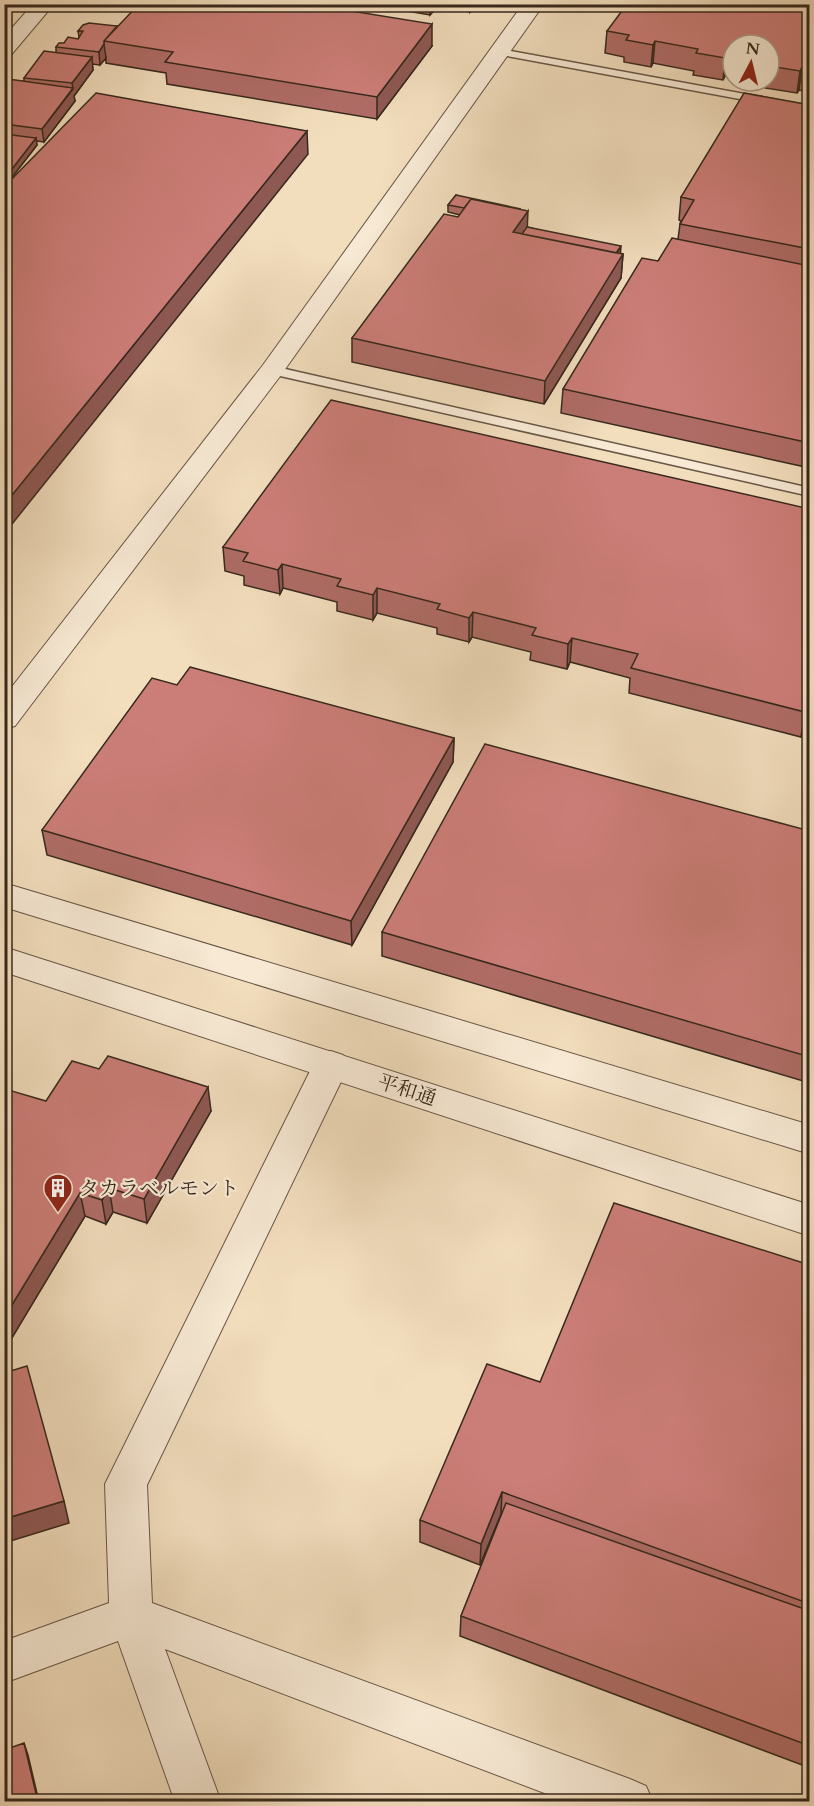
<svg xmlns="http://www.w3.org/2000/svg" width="814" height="1806" viewBox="0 0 814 1806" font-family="Cardo,'Noto Serif JP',serif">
<rect width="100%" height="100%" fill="#f2ddbd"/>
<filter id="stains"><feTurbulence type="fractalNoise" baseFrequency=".00333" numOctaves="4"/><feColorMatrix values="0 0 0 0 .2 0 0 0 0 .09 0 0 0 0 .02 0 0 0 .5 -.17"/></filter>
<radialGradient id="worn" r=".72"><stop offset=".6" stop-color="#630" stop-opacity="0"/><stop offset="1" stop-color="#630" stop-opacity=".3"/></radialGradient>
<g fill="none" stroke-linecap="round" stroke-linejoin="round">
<g stroke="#665644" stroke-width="3">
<path id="service" d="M500,49L810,106V112L496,54L495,52Z
M272,366L810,488V496L267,373L266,370Z"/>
</g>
<g stroke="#665644" stroke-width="2">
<path id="minor" d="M33,4H54L11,55L4,57V37Z
M523,4H544L281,375L15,726L4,729V697L263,365Z
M331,1051L343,1055L349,1065L147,1485L152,1603L630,1779L646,1786L653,1802H568L165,1649L221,1802H175L118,1641L4,1683V1641L109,1603L105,1484L313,1065L319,1055Z"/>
</g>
<g stroke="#665644" stroke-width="2">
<path id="tertiary" d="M4,883L810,1125V1154L4,907Z
M4,947L810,1205V1236L4,972Z"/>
</g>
<use href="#service" fill="#f7e9d4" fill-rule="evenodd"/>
<use href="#minor" fill="#f7e9d4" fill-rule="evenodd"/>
<use href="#tertiary" fill="#f7e9d4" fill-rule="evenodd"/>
</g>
<path fill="#af6c66" stroke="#37291c" stroke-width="1.5" d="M366,4H475L470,12L437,7L430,15Z
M810,4V92L799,90L797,93L765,88L766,83L752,81H769V45H733V77L725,76L723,80L693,75L694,71L653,63L651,67L624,62V57L605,53L607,31Z
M117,26L432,46L377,119L167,84L166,73L106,63V58L100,65L92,64L93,70L74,96L75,101L44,142L36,141L37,145L6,185H4V84L24,81V78L56,53V47L78,39L79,37L78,31Z
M810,105V468L561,413L563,389L658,261L678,239L680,224L681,221L679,220L681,197Z
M456,195L528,227L623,254L621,278L544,404L352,362V338L460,215L448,212V205Z
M810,509V716L801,737L629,693L630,678L570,662L567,669L530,660L531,652L472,637L469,642L437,634V628L377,613L373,620L337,611V602L283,588L280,594L244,585V576L225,571L223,547Z
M177,685L454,738L453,762L352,945L47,855L42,830Z
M810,831V1083L382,956V932Z
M46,1101L211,1111L147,1223L113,1212L106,1224L85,1216L4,1351V1102Z
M810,1265V1768L460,1636L461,1616L502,1514H501L480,1565L420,1542V1520L540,1382Z"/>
<path fill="#8e5853" stroke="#37291c" stroke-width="1.5" d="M430,4H437V7L430,15Z
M470,4H475L470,12Z
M432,24V46L377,119V97Z
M655,41L653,63L651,67L653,45Z
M104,44L106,58L100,65L99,52Z
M728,54L725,76L723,80L725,58Z
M92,57L93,70L74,96L75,101L44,142L42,129L73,89L72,83Z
M802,67L799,90L797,93L800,71Z
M307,131L308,154L4,534V505Z
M36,138L37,145L6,185L5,178Z
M528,211L527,234L523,240L513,232Z
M621,246L620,259L623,254L621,278L544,404L545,381Z
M282,564L283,588L280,594L278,570Z
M377,588V613L373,620V595Z
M473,612L472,637L469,642V618Z
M572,638L570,662L567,669L568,644Z
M810,702V716L801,737L805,712Z
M454,738L453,762L352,945L351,921Z
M208,1087L211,1111L147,1223L144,1199Z
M109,1188L113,1212L106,1224L102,1200Z
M80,1193L85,1216L4,1351V1318Z
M502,1492L501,1514L480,1565L481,1544Z
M64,1501L69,1523L4,1543V1519Z
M24,1743L28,1755L39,1802H38Z"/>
<path fill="#cb7d77" stroke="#37291c" stroke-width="1.5" d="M139,4H308L432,24L377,97L165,62L173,52L104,41Z
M627,4H810V69L802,67L800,71L769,66L771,62L769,61V45H733V55L728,54L725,58L696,53L698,49L655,41L653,45L626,40L629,35L607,31Z
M89,23L117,26L104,41V44L99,52L56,47L59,43H64L68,37L78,39L83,31H78L83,25Z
M44,51L92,57L72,83L24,78Z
M8,79L73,88L42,129L4,124V84Z
M96,93L307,131L4,505V187Z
M744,93L810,105V249L680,224L694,200L681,197Z
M4,134L36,138L5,178H4Z
M456,195L521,209L471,199L464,208L448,205Z
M471,199L528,211L513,232L623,254L545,381L352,338L444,214L458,217Z
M527,227L621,246L616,253L522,234Z
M672,238L810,266V443L563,389L642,258L658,261Z
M331,400L810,509V702L805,712L631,668L638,654L572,638L568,644L532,635L536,628L473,612L469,618L437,609L440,604L377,588L373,595L337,586L341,579L282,564L278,570L243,561L248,553L223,547Z
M190,667L454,738L351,921L42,830L152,678L177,685Z
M485,744L810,831V1057L382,932Z
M108,1056L208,1087L144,1199L109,1188L102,1200L80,1193L4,1318V1102L12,1091L46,1101L72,1061L99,1069Z
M614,1203L810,1265V1604L502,1492L481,1544L420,1520L487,1364L540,1382Z
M27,1366L64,1501L4,1519V1373Z
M506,1503L810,1611V1746L461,1616Z
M24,1743L38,1802H4V1750Z"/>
<defs>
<g id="building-pin" transform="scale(1.5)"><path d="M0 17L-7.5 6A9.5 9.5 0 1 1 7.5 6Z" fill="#8f2418" stroke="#f7e9d4"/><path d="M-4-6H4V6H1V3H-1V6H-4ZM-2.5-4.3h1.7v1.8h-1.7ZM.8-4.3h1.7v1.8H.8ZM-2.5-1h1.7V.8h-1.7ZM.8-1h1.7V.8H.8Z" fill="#fff"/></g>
</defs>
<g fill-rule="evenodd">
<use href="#building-pin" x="58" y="1188"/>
</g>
<g text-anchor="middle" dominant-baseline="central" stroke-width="4.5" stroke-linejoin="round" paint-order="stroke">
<g font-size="20" fill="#37291c" stroke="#f7e9d4">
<text transform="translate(407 1090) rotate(18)">平和通</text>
</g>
<g font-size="20" fill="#37291c" stroke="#f7e9d4" text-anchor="start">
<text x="79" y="1188">タカラベルモント</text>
</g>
</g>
<rect width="814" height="1806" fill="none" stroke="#f2ddbd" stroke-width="24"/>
<rect x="6" y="6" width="802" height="1794" fill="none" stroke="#37291c" stroke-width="3"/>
<rect x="12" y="12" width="790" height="1782" fill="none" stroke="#37291c" stroke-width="1.5"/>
<g transform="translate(751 63) rotate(7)"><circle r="28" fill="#f7e9d4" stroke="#aa9c8a" stroke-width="1.5"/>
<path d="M0-4.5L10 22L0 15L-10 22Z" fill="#8f2418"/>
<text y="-9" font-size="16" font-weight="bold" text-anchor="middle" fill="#37291c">N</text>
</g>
<rect width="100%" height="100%" filter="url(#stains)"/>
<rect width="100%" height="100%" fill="url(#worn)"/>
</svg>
